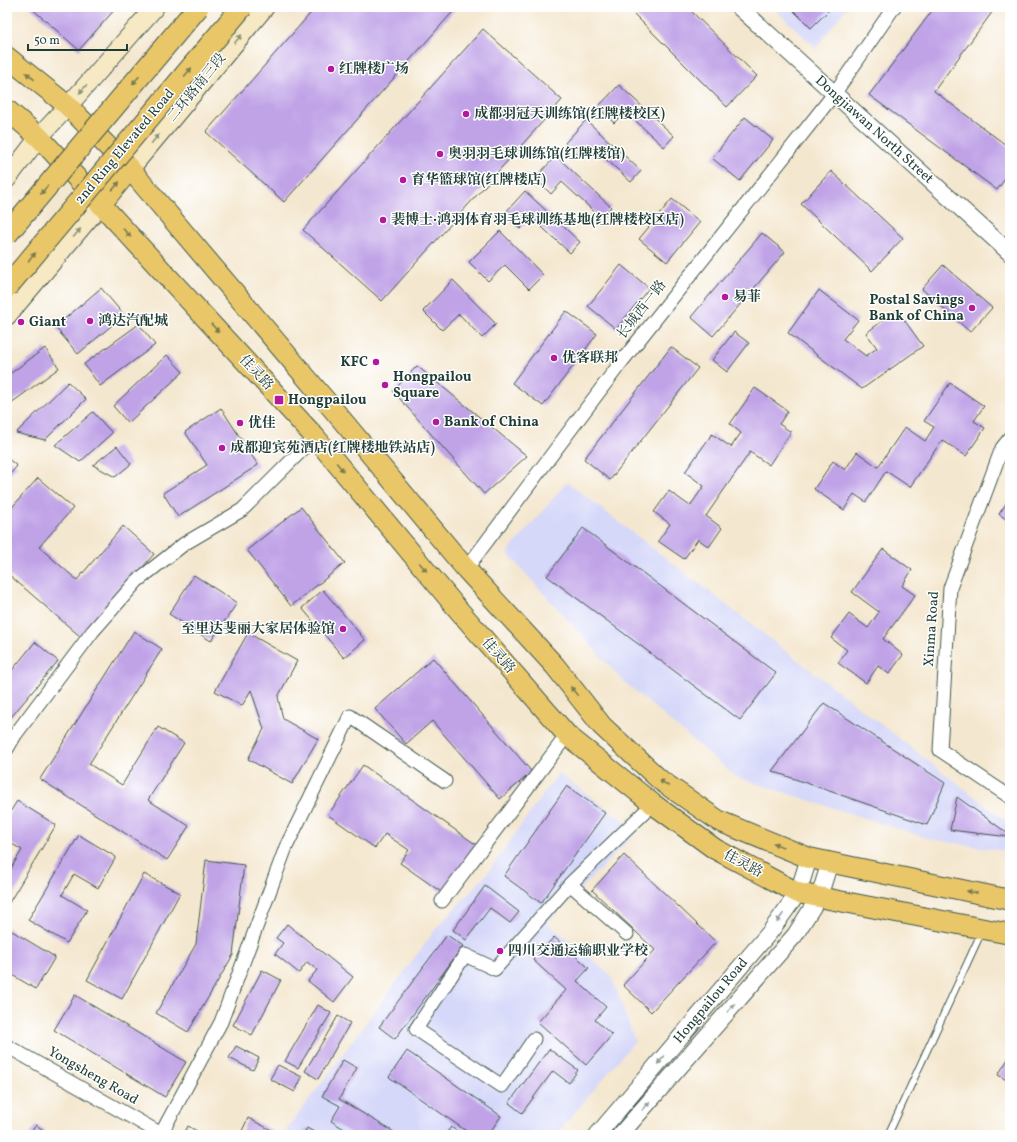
<svg xmlns="http://www.w3.org/2000/svg" width="1017" height="1142" viewBox="0 0 1017 1142" font-family="Vollkorn,'Noto Serif SC',serif">
<rect width="100%" height="100%" fill="#fff"/>
<filter id="ink" filterUnits="userSpaceOnUse"><feTurbulence type="fractalNoise" baseFrequency=".025" numOctaves="2"/><feDisplacementMap in="SourceGraphic" scale="8" xChannelSelector="R" yChannelSelector="G"/><feConvolveMatrix kernelMatrix="1 2 1 2 8 2 1 2 1" color-interpolation-filters="sRGB"/></filter>
<filter id="wash" filterUnits="userSpaceOnUse"><feTurbulence type="fractalNoise" baseFrequency=".012" numOctaves="4" result="noise"/><feDisplacementMap in="SourceGraphic" scale="16" xChannelSelector="R" yChannelSelector="G"/><feGaussianBlur stdDeviation="0.9" result="paint"/><feColorMatrix in="noise" values="0 0 0 0 0 0 0 0 0 0 0 0 0 0 0 0 0 1.4 0 .05"/><feComposite in="paint" operator="in"/></filter>
<g filter="url(#wash)">
<rect width="100%" height="100%" fill="#f4e7cf"/>
<path fill="#d5d8f9" d="M772,7H847L816,48Z
M567,482L1010,824V852L930,839L736,777L623,681L507,553Z
M558,773L638,831L547,923L611,975L635,1041L556,1135H283L438,926L486,875Z"/>
<g id="blocks">
<path fill="#c0a3e7" d="M30,7H117L79,50Z
M316,7H457L284,202L206,132Z
M627,7H687L757,76L727,107Z
M790,7H832L811,28Z
M935,7H996L934,91L1010,148V172L997,190L869,95Z
M483,29L562,100L382,301L303,230Z
M619,85L674,136L664,147L625,111L614,123L598,107Z
M745,117L773,140L740,181L712,158Z
M586,120L641,171L631,182L592,146L582,158L565,143Z
M556,156L611,207L601,218L562,182L551,194L535,178Z
M831,171L903,238L872,271L801,204Z
M525,191L580,242L570,253L531,217L520,229L504,214Z
M672,199L700,222L667,262L639,239Z
M500,231L543,275L529,289L505,265L488,281L469,262Z
M762,233L785,252L713,336L691,317Z
M621,265L649,288L616,329L588,306Z
M943,265L992,308L970,332L922,289Z
M453,280L496,324L482,338L459,314L442,330L423,311Z
M101,288L124,315L78,354L55,327Z
M819,290L858,320L843,339L866,356L877,348L866,333L897,310L923,346L862,389L788,333Z
M566,311L597,334L543,406L512,383Z
M139,324L155,345L100,386L84,364Z
M734,332L749,343L727,372L712,360Z
M671,347L698,368L610,480L584,459Z
M45,348L59,368L7,406V376Z
M167,355L183,372L128,423L113,406Z
M417,366L527,456L484,494L393,391Z
M68,382L86,399L45,440L16,433Z
M950,383L984,406L974,421L985,428L966,456L942,440L910,487L886,471L866,502L854,494L844,510L814,489L833,461L845,470L857,452L878,467L905,427L925,441L934,427L924,421Z
M755,388L788,411L779,424L791,432L769,465L750,452L706,516L722,528L709,547L698,539L684,559L658,541L670,524L654,512L669,491L690,506L704,486L685,472L712,434L731,447L741,433L730,424Z
M221,408L258,465L178,517L163,493L207,465L185,432Z
M93,412L112,433L80,462L55,445Z
M117,446L131,464L115,477L93,465Z
M7,458L17,466L7,478Z
M38,478L73,508L39,547L77,580L123,526L154,554L82,638L7,573V513Z
M1010,498V522L999,514Z
M301,507L345,563L291,606L247,550Z
M583,528L776,673L740,720L547,576Z
M883,549L912,570L902,586L915,595L883,639L903,655L889,674L878,666L866,683L838,663L847,650L831,638L849,614L868,628L879,612L852,592Z
M194,575L237,603L211,641L169,614Z
M323,590L365,640L344,658L302,608Z
M134,631L162,649L89,764L122,785L158,727L184,743L148,800L189,826L167,860L40,779Z
M248,633L297,661L278,697L283,719L318,739L292,784L248,759L264,729L251,690L242,706L215,691Z
M35,642L58,661L7,722V672L9,674Z
M433,658L532,772L500,799L432,721L406,744L375,709Z
M824,703L945,783L927,825L772,771Z
M363,765L478,846L444,894L400,863L409,850L385,834L375,848L328,815Z
M567,786L605,813L541,903L504,876Z
M957,797L1010,835V837L950,830Z
M17,801L56,825L7,906V869L10,870L22,850L7,841V817Z
M79,835L116,857L98,888L74,874L62,895L87,910L67,943L28,920Z
M624,855L716,942L651,1012L623,985L655,950L592,890Z
M206,860L244,865L233,955L188,1032L156,1013L196,944Z
M144,874L180,893L122,999L87,980Z
M485,886L519,912L510,923L490,908L466,940L453,930Z
M287,924L353,977L334,1002L308,981L317,970L307,962L299,973L275,954L283,943L276,938Z
M7,928L55,957L36,989L7,972Z
M447,935L463,946L395,1039L379,1027Z
M554,937L589,968L577,981L606,1007L595,1020L612,1035L586,1065L538,1022L566,990L533,960Z
M262,970L281,980L252,1035L233,1025Z
M75,995L186,1062L165,1097L54,1030Z
M318,1005L331,1013L298,1068L285,1061Z
M338,1016L350,1023L318,1079L305,1071Z
M236,1046L259,1058L253,1070L229,1058Z
M549,1049L578,1070L569,1083L553,1071L522,1113L509,1103Z
M407,1051L501,1116L488,1135H472L389,1077Z
M1010,1056V1082L998,1075Z
M343,1060L357,1068L339,1099L399,1135H354L331,1121L340,1106L322,1096Z
M278,1065L302,1077L295,1092L270,1079Z
M248,1118L273,1131L271,1135H246L241,1133Z
M36,1125L51,1135H29Z
M188,1126L204,1135H183Z
M451,1127L463,1135H445Z
M307,1128L319,1135H303Z"/>
</g>
</g>
<g filter="url(#ink)">
<use href="#blocks" fill-opacity="0" stroke="#3f564b" stroke-width="1"/>
<g fill="none" stroke-linecap="round" stroke-linejoin="round">
<g stroke="#3f564b" stroke-width="8">
<path id="service" d="M888,1135L982,931"/>
</g>
<g stroke="#3f564b" stroke-width="15">
<path id="minor" d="M1010,438L1002,448L950,588L940,750L1010,797
M466,569L619,365L834,94L894,7
M7,749L15,735L93,631L137,581L184,544L242,510L315,437
M570,884L627,934
M442,901L567,735
M534,1039L502,1086L416,1029L465,955L495,969L570,884L653,804
M7,1046L163,1135
M161,1134L221,1022L286,847L350,716L445,781"/>
</g>
<g stroke="#3f564b" stroke-width="18">
<path id="tertiary" d="M739,7L1010,253
M597,1135L770,932L798,893L809,858
M620,1135L795,935L819,897L830,862"/>
</g>
<g stroke="#3f564b" stroke-width="20">
<path id="secondary" d="M130,169L265,7
M7,179L39,137L68,106L155,7
M7,316L101,204"/>
</g>
<g stroke="#3f564b" stroke-width="22">
<path id="primary" d="M7,57L68,106L130,169L337,414L466,569L555,666L602,726L660,780L719,821L809,858L1010,900
M7,110L39,137L315,437L456,607L567,735L653,804L715,849L798,893L1010,934
M101,204L130,169"/>
</g>
<use href="#service" stroke="#fff" stroke-width="6"/>
<use href="#minor" stroke="#fff" stroke-width="13"/>
<use href="#tertiary" stroke="#fff" stroke-width="16"/>
<use href="#secondary" stroke="#f6e9c3" stroke-width="18"/>
<use href="#primary" stroke="#e9c769" stroke-width="20"/>
<g stroke="#3f564b" stroke-width="23" stroke-linecap="butt">
<path id="trunk-bridge" d="M7,234L198,7
M7,287L242,7"/>
</g>
<use href="#trunk-bridge" stroke="#e9c769" stroke-width="21"/>
</g>
<defs><path id="oneway-solid" d="M-6-.8H1V-3.2L6.5 0L1 3.2V.8H-6Z"/></defs>
<g fill="#8a937c">
<use href="#oneway-solid" transform="translate(238 39) rotate(-49)"/>
<use href="#oneway-solid" transform="translate(83 89) rotate(131)"/>
<use href="#oneway-solid" transform="translate(155 139) rotate(-51)"/>
<use href="#oneway-solid" transform="translate(77 233) rotate(-50)"/>
</g>
<g fill="#7a7b4c">
<use href="#oneway-solid" transform="translate(188 72) rotate(-50)"/>
<use href="#oneway-solid" transform="translate(30 76) rotate(-141)"/>
<use href="#oneway-solid" transform="translate(136 80) rotate(130)"/>
<use href="#oneway-solid" transform="translate(116 186) rotate(-50)"/>
<use href="#oneway-solid" transform="translate(44 190) rotate(130)"/>
<use href="#oneway-solid" transform="translate(127 233) rotate(47)"/>
<use href="#oneway-solid" transform="translate(32 257) rotate(-50)"/>
<use href="#oneway-solid" transform="translate(215 328) rotate(47)"/>
<use href="#oneway-solid" transform="translate(340 467) rotate(50)"/>
<use href="#oneway-solid" transform="translate(423 567) rotate(50)"/>
<use href="#oneway-solid" transform="translate(574 691) rotate(-128)"/>
<use href="#oneway-solid" transform="translate(664 783) rotate(-145)"/>
<use href="#oneway-solid" transform="translate(778 845) rotate(-158)"/>
<use href="#oneway-solid" transform="translate(972 892) rotate(-168)"/>
</g>
<g fill="#8f9e9a">
<use href="#oneway-solid" transform="translate(780 918) rotate(126)"/>
<use href="#oneway-solid" transform="translate(731 1008) rotate(-49)"/>
<use href="#oneway-solid" transform="translate(661 1060) rotate(130)"/>
<use href="#oneway-solid" transform="translate(646 1106) rotate(-49)"/>
</g>
</g>
<g fill="#b5179e" stroke="#fff" stroke-width="1.5">
<circle cx="331" cy="69" r="4"/>
<circle cx="466" cy="114" r="4"/>
<circle cx="440" cy="154" r="4"/>
<circle cx="403" cy="180" r="4"/>
<circle cx="383" cy="220" r="4"/>
<circle cx="725" cy="297" r="4"/>
<circle cx="972" cy="308" r="4"/>
<circle cx="90" cy="321" r="4"/>
<circle cx="21" cy="322" r="4"/>
<circle cx="554" cy="358" r="4"/>
<circle cx="376" cy="362" r="4"/>
<circle cx="385" cy="385" r="4"/>
<rect x="274" y="395" width="10" height="10" rx="2"/>
<circle cx="436" cy="422" r="4"/>
<circle cx="240" cy="423" r="4"/>
<circle cx="222" cy="448" r="4"/>
<circle cx="343" cy="629" r="4"/>
<circle cx="500" cy="951" r="4"/>
</g>
<g text-anchor="middle" dominant-baseline="central" stroke-width="3" stroke-linejoin="round" paint-order="stroke">
<g font-size="14" font-weight="bold" fill="#1f3d34" stroke="#fff" text-anchor="start">
<text x="339" y="69">红牌楼广场</text>
<text x="474" y="114">成都羽冠天训练馆(红牌楼校区)</text>
<text x="448" y="154">奥羽羽毛球训练馆(红牌楼馆)</text>
<text x="411" y="180">育华篮球馆(红牌楼店)</text>
<text x="391" y="220">裴博士·鸿羽体育羽毛球训练基地(红牌楼校区店)</text>
<text x="733" y="297">易菲</text>
<text x="964" y="300" text-anchor="end">Postal Savings<tspan x="964" dy="16">Bank of China</tspan></text>
<text x="98" y="321">鸿达汽配城</text>
<text x="29" y="322">Giant</text>
<text x="562" y="358">优客联邦</text>
<text x="368" y="362" text-anchor="end">KFC</text>
<text x="393" y="377">Hongpailou<tspan x="393" dy="16">Square</tspan></text>
<text x="288" y="400">Hongpailou</text>
<text x="444" y="422">Bank of China</text>
<text x="248" y="423">优佳</text>
<text x="230" y="448">成都迎宾苑酒店(红牌楼地铁站店)</text>
<text x="335" y="629" text-anchor="end">至里达斐丽大家居体验馆</text>
<text x="508" y="951">四川交通运输职业学校</text>
</g>
<g font-size="14" fill="#1f3d34" stroke="#fff">
<text transform="translate(197 88) rotate(-51)">二环路南三段</text>
<text transform="translate(874 130) rotate(42)">Dongjiawan North Street</text>
<text transform="translate(125 147) rotate(-50)">2nd Ring Elevated Road</text>
<text transform="translate(642 310) rotate(-52)">长城西一路</text>
<text transform="translate(256 373) rotate(47)">佳灵路</text>
<text transform="translate(932 629) rotate(-86)">Xinma Road</text>
<text transform="translate(498 656) rotate(49)">佳灵路</text>
<text transform="translate(743 864) rotate(28)">佳灵路</text>
<text transform="translate(711 1001) rotate(-50)">Hongpailou Road</text>
<text transform="translate(93 1076) rotate(30)">Yongsheng Road</text>
</g>
</g>
<rect width="1017" height="1142" fill="none" stroke="#fff" stroke-width="24"/>
<path d="M28 44v6h99v-6" fill="none" stroke="#1f3d34" stroke-width="2"/>
<text x="34" y="44" font-size="12" fill="#1f3d34" stroke="#ffffff" stroke-width="3" paint-order="stroke">50 m</text>
</svg>
